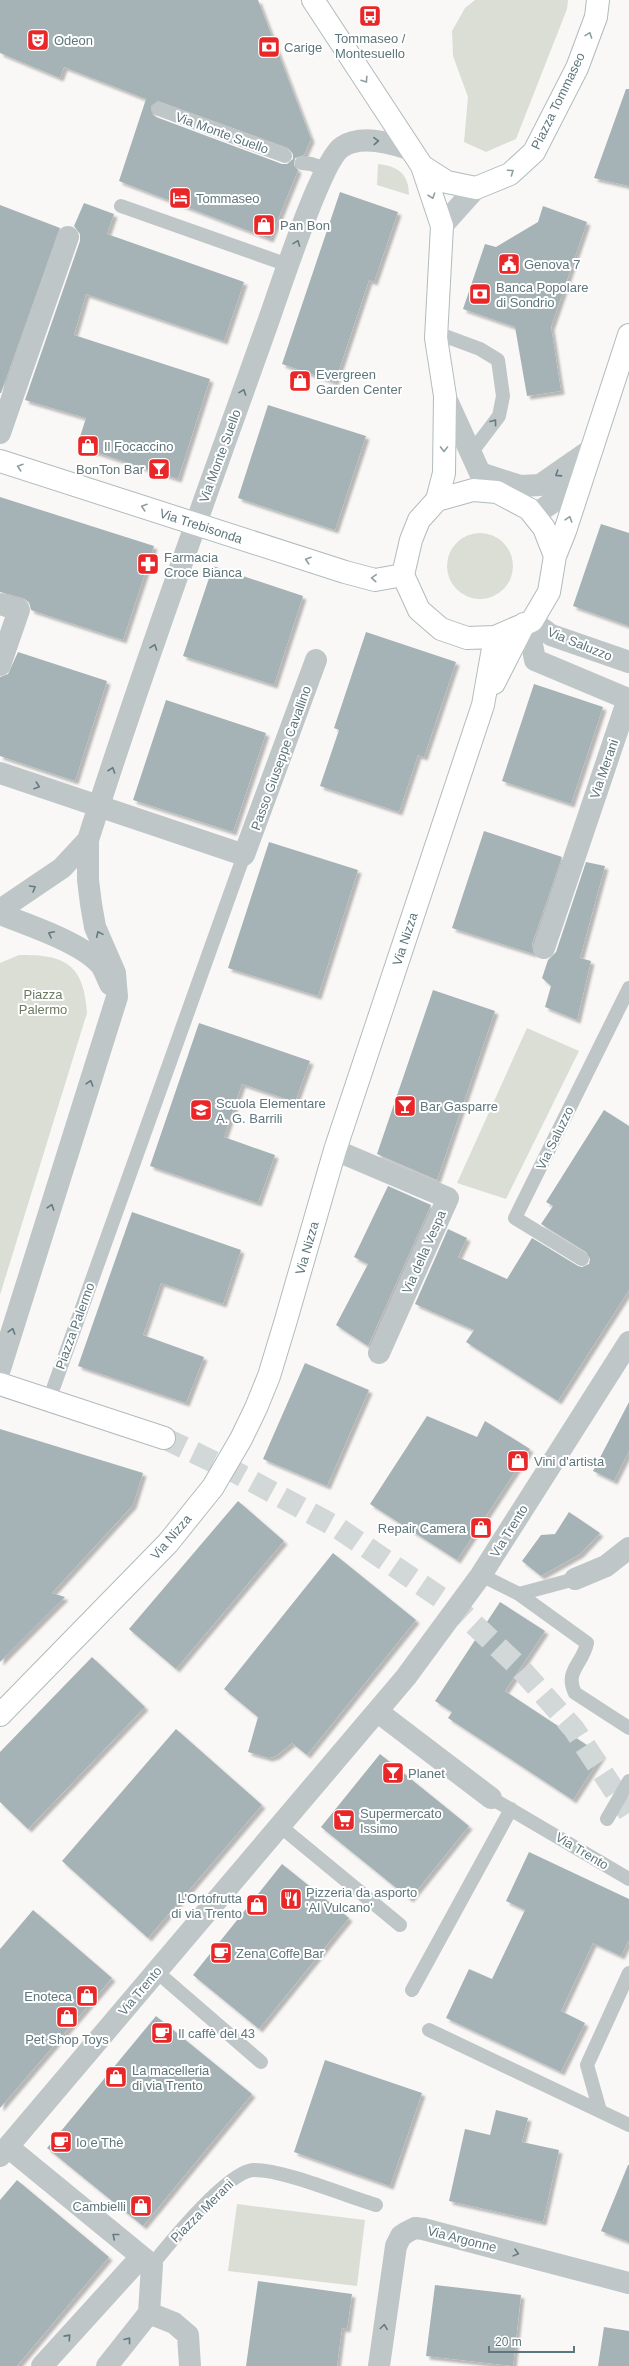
<svg xmlns="http://www.w3.org/2000/svg" width="629" height="2366" viewBox="0 0 629 2366" font-family="Helvetica,sans-serif">
<defs>
<filter id="shadow"><feDropShadow dx="3.5" dy="3.5" stdDeviation="1" flood-color="#0004"/></filter>
</defs>
<rect width="100%" height="100%" fill="#f9f8f6"/>
<path fill="#daded5" d="M475,0H568L567,9L516,139L486,152L464,142L468,97L453,56L452,31L465,8Z
M378,164C397,166 409,173 409,195L377,185Z
M447 566a33 33 0 1 1 66 0a33 33 0 1 1-66 0Z
M19,955C66,954 84,965 87,1013L0,1295V963Z
M527,1028L579,1051L506,1199L457,1183Z
M237,2204L365,2220L357,2286L228,2271Z"/>
<path fill="#a6b3b6" fill-rule="evenodd" filter="url(#shadow)" d="M0,0H258L311,139L304,155L295,158L294,166L298,170L270,239L119,181L146,99L64,67L60,78L0,53ZM158,101L288,148L293,154V159L287,164H282L156,117L152,114L151,106Z
M626,89H629V186L594,178Z
M340,192L398,212L374,282L369,280L335,382L282,364Z
M84,203L114,214L107,234L244,282L224,341L86,294L74,335L210,379L178,479L77,446L86,418L25,400L80,241V234L74,226Z
M0,205L60,228L1,393H0Z
M543,206L587,222L551,327L561,391L527,396L515,327L463,309L485,244L496,247L538,222Z
M268,405L366,436L335,530L238,498Z
M0,497L154,546L123,640L31,610L29,602L23,598L0,592Z
M601,524L629,533V626L573,606Z
M213,566L303,596L274,685L183,656Z
M366,632L456,662L424,757L418,755L399,812L320,786L339,730L334,728Z
M18,652L107,681L75,781L0,756V677L8,674Z
M534,684L603,707L571,804L502,781Z
M166,700L266,733L233,832L133,800Z
M484,831L562,857L532,944L534,954L452,928Z
M269,842L358,870L318,996L228,968Z
M586,862L605,866L580,958L591,961L577,1020L545,1007L551,986L542,978L548,960L556,952Z
M433,990L495,1011L437,1180L377,1154Z
M199,1023L310,1061L295,1102L242,1084L224,1137L275,1155L258,1203L150,1166Z
M604,1110L629,1126V1290L558,1401L466,1342L474,1330L415,1304L448,1229L467,1238L458,1257L507,1279L532,1238L578,1266L582,1267L589,1264L590,1259L586,1252L541,1224L553,1206L546,1202Z
M388,1186L431,1205L368,1346L336,1325L368,1264L354,1257Z
M132,1212L241,1250L223,1304L161,1283L143,1335L204,1357L186,1403L78,1366Z
M305,1363L369,1390L327,1486L263,1459Z
M629,1402V1451L614,1481L593,1471Z
M427,1416L477,1437L485,1421L530,1449L457,1560L370,1504Z
M0,1429L143,1473L133,1505L52,1593L65,1597L0,1662Z
M238,1501L284,1541L176,1669L129,1629Z
M569,1512L600,1533L580,1554L541,1576L522,1561L541,1535L555,1534Z
M333,1553L416,1620L307,1755L292,1743L276,1756L269,1758L248,1752L258,1717L224,1689Z
M500,1602L545,1631L505,1691L602,1755L573,1800L448,1718L452,1712L435,1701Z
M92,1657L145,1707L28,1829L0,1802V1752Z
M176,1729L262,1805L148,1938L62,1861Z
M380,1754L469,1826L410,1899L321,1827Z
M529,1852L629,1899V1940L621,1956L593,1943L561,2011L585,2023L561,2072L446,2018L469,1969L492,1979L525,1910L506,1901Z
M282,1864L349,1918L259,2029L193,1975Z
M33,1910L112,1978L0,2108V1949Z
M156,2016L252,2094L143,2226L47,2148Z
M325,2060L422,2093L390,2186L294,2152Z
M496,2110L528,2118L522,2142L559,2150L543,2222L449,2201L465,2129L490,2135Z
M628,2165H629V2242L601,2231Z
M17,2180L109,2257L17,2366H0V2200Z
M258,2281L352,2294L347,2329L342,2328L337,2366H246Z
M435,2285L521,2295L513,2366L426,2356Z
M604,2327L629,2331V2366H598Z"/>
<g fill="none" stroke-linecap="round" stroke-linejoin="round">
<path stroke="#d2d8d8" stroke-width="22" stroke-dasharray="22 11" stroke-linecap="butt" d="M164,1438L239,1474L338,1528L460,1611L519,1667L574,1729L629,1813"/>
<g stroke="#b1bbbd" stroke-width="24">
<path id="secondary" d="M313,0L422,166L447,182L476,188L510,174L534,152L577,68L596,17L598,0
M422,166L442,226L436,338L445,396L444,473L437,500
M0,461L345,572L375,580L403,575
M473,490L497,492L529,509L544,528L555,556L549,592L532,621L495,637L467,638L441,629L419,610L403,575L411,540L419,520L437,500Z
M555,556L565,531L629,335
M494,683L524,624
M0,1384L164,1438
M0,1715L168,1543L213,1487L241,1439L256,1408L269,1376L286,1320L335,1150L483,705L495,637"/>
</g>
<path stroke="#bfc6c8" stroke-width="14" d="M159,109L285,156
M302,163L311,164L326,169
M121,206L288,265
M437,333L480,349L498,360L503,396L499,416L471,453
M582,1259L515,1218L629,988
M49,1400L244,855
M481,1575L519,1594L575,1579
M519,1594L587,1643C583,1664 564,1671 575,1693L629,1728
M491,1798L629,1879
M607,1819L629,1781
M280,1826L400,1925
M157,1972L261,2062
M412,1990L511,1809
M429,2030L629,2125
M600,2111L587,2065L629,1973
M152,2265C168,2245 227,2172 253,2170C282,2169 346,2196 376,2205"/>
<path stroke="#bfc6c8" stroke-width="22" d="M442,226L476,188
M445,396L480,473L490,484
M0,433L68,237
M480,473L520,486L540,485L589,451
M529,509L540,511L566,493L581,479
M0,604L19,610L0,665
M532,621L551,635L629,662
M528,623L535,660L628,699L544,948
M0,773L244,855L316,660
M0,910L62,868L88,840C143,667 206,496 267,325C278,295 321,160 342,147C361,134 391,143 409,149
M0,914C28,925 80,942 100,964C104,969 107,978 110,984
M335,1150L448,1198L379,1353
M0,1369L117,997L115,973L95,927L91,904L88,880V840
M575,1579L606,1566L629,1548
M378,1712L491,1798
M8,2147L152,2265L149,2313L107,2366
M0,2156L406,1677L481,1575L629,1342
M149,2313L174,2323L188,2335L190,2366
M42,2366L141,2257
M379,2366L396,2246L401,2236L407,2232L415,2228L423,2229L629,2283"/>
<use href="#secondary" stroke="#fff" stroke-width="22"/>
</g>
<defs><path id="oneway-chevron" d="M-2-3.5L2.5 0L-2 3.5" fill="none" stroke-width="1.6" stroke-linecap="round" stroke-linejoin="round"/></defs>
<g stroke="#8e9fa3">
<use href="#oneway-chevron" transform="translate(589 35) rotate(-70)"/>
<use href="#oneway-chevron" transform="translate(365 80) rotate(57)"/>
<use href="#oneway-chevron" transform="translate(511 172) rotate(-35)"/>
<use href="#oneway-chevron" transform="translate(432 196) rotate(71)"/>
<use href="#oneway-chevron" transform="translate(444 449) rotate(91)"/>
<use href="#oneway-chevron" transform="translate(20 467) rotate(-162)"/>
<use href="#oneway-chevron" transform="translate(144 507) rotate(-162)"/>
<use href="#oneway-chevron" transform="translate(569 519) rotate(-73)"/>
<use href="#oneway-chevron" transform="translate(308 560) rotate(-162)"/>
<use href="#oneway-chevron" transform="translate(374 578) rotate(-176)"/>
</g>
<g stroke="#637a80">
<use href="#oneway-chevron" transform="translate(376 141) rotate(-3)"/>
<use href="#oneway-chevron" transform="translate(297 243) rotate(-69)"/>
<use href="#oneway-chevron" transform="translate(243 392) rotate(-70)"/>
<use href="#oneway-chevron" transform="translate(494 422) rotate(-53)"/>
<use href="#oneway-chevron" transform="translate(558 474) rotate(147)"/>
<use href="#oneway-chevron" transform="translate(154 647) rotate(-71)"/>
<use href="#oneway-chevron" transform="translate(112 770) rotate(-71)"/>
<use href="#oneway-chevron" transform="translate(37 786) rotate(19)"/>
<use href="#oneway-chevron" transform="translate(33 888) rotate(-30)"/>
<use href="#oneway-chevron" transform="translate(51 934) rotate(-153)"/>
<use href="#oneway-chevron" transform="translate(99 934) rotate(-114)"/>
<use href="#oneway-chevron" transform="translate(90 1083) rotate(-73)"/>
<use href="#oneway-chevron" transform="translate(51 1207) rotate(-73)"/>
<use href="#oneway-chevron" transform="translate(12 1331) rotate(-73)"/>
<use href="#oneway-chevron" transform="translate(115 2236) rotate(-141)"/>
<use href="#oneway-chevron" transform="translate(516 2253) rotate(15)"/>
<use href="#oneway-chevron" transform="translate(384 2327) rotate(-82)"/>
<use href="#oneway-chevron" transform="translate(68 2337) rotate(-48)"/>
<use href="#oneway-chevron" transform="translate(128 2340) rotate(-52)"/>
</g>
<defs>
<g id="bus-square" transform="scale(1.15)"><rect x="-9" y="-9" width="18" height="18" rx="4" fill="#e92628" stroke="#fff"/><path d="M-5-6H5V4H4V6H2V4H-2V6H-4V4H-5ZM-3.5-4V0h7V-4ZM-3.5 1.2v1.5H-2V1.2ZM2 1.2v1.5H3.5V1.2Z" fill="#fff"/></g>
<g id="theatre-square" transform="scale(1.15)"><rect x="-9" y="-9" width="18" height="18" rx="4" fill="#e92628" stroke="#fff"/><path d="M-5-5.5Q0-4 5-5.5V0Q5 5 0 6Q-5 5-5 0ZM-3.3-2.5H-1v1.5H-3.3ZM1-2.5H3.3v1.5H1ZM-2.8 1Q0 5.5 2.8 1Z" fill="#fff"/></g>
<g id="bank-square" transform="scale(1.15)"><rect x="-9" y="-9" width="18" height="18" rx="4" fill="#e92628" stroke="#fff"/><path d="M-6-4H6V4H-6ZM0-2.3a2.3 2.3 0 1 0 0 4.6a2.3 2.3 0 1 0 0-4.6Z" fill="#fff"/></g>
<g id="hotel-square" transform="scale(1.15)"><rect x="-9" y="-9" width="18" height="18" rx="4" fill="#e92628" stroke="#fff"/><path d="M-6-4.5h1.5V1H6V5H4.5V3h-9V5H-6ZM-4 0a1.8 1.8 0 1 1 3.6 0ZM.5 0V-2.5h3Q6-2.5 6 0Z" fill="#fff"/></g>
<g id="shop-square" transform="scale(1.15)"><rect x="-9" y="-9" width="18" height="18" rx="4" fill="#e92628" stroke="#fff"/><path d="M-5-2.5h2.3a2.7 3.5 0 0 1 5.4 0H5L5.5 6h-11ZM-1.5-2.5h3a1.5 2.3 0 0 0-3 0Z" fill="#fff"/></g>
<g id="civic-square" transform="scale(1.15)"><rect x="-9" y="-9" width="18" height="18" rx="4" fill="#e92628" stroke="#fff"/><path d="M-.6-6.5H3V-4.5H.6V-3L4-1V1h2V6H-6V1h2V-1L-.6-3ZM-1.2 2.5V6h2.4V2.5Z" fill="#fff"/></g>
<g id="bar-square" transform="scale(1.15)"><rect x="-9" y="-9" width="18" height="18" rx="4" fill="#e92628" stroke="#fff"/><path d="M-6-5H6L.8 .8V4.5H3.5V6h-7V4.5H-.8V.8Z" fill="#fff"/></g>
<g id="pharmacy-square" transform="scale(1.15)"><rect x="-9" y="-9" width="18" height="18" rx="4" fill="#e92628" stroke="#fff"/><path d="M-2-6h4v4h4v4h-4v4h-4v-4h-4v-4h4Z" fill="#fff"/></g>
<g id="school-square" transform="scale(1.15)"><rect x="-9" y="-9" width="18" height="18" rx="4" fill="#e92628" stroke="#fff"/><path d="M0-5L7-2L0 1L-7-2ZM-4 1L0 2.5L4 1V4Q0 6-4 4Z" fill="#fff"/></g>
<g id="supermarket-square" transform="scale(1.15)"><rect x="-9" y="-9" width="18" height="18" rx="4" fill="#e92628" stroke="#fff"/><path d="M-6-5.5h2.5l.6 2H6L4.5 2H-2.5L-4.4-4H-6ZM-1.5 3.2a1.3 1.3 0 1 0 .1 0ZM3 3.2a1.3 1.3 0 1 0 .1 0Z" fill="#fff"/></g>
<g id="restaurant-square" transform="scale(1.15)"><rect x="-9" y="-9" width="18" height="18" rx="4" fill="#e92628" stroke="#fff"/><path d="M-5-6h1v4h1v-4h1v4h1v-4h1v5L-1.5 .5V6h-2V.5L-5-1ZM5-6V6H3V1.5H1.5Q1.5-4 5-6Z" fill="#fff"/></g>
<g id="cafe-square" transform="scale(1.15)"><rect x="-9" y="-9" width="18" height="18" rx="4" fill="#e92628" stroke="#fff"/><path d="M-5.5-4.5H6V0H3Q3 3.5 0 3.5H-2.5Q-5.5 3.5-5.5 0ZM3-3.2v2h1.7v-2ZM-6 4.5H4V6H-6Z" fill="#fff"/></g>
</defs>
<g fill-rule="evenodd">
<use href="#bus-square" x="370" y="16"/>
<use href="#theatre-square" x="38" y="40"/>
<use href="#bank-square" x="269" y="47"/>
<use href="#hotel-square" x="180" y="198"/>
<use href="#shop-square" x="264" y="225"/>
<use href="#civic-square" x="509" y="264"/>
<use href="#bank-square" x="480" y="294"/>
<use href="#shop-square" x="300" y="381"/>
<use href="#shop-square" x="88" y="446"/>
<use href="#bar-square" x="159" y="469"/>
<use href="#pharmacy-square" x="148" y="564"/>
<use href="#bar-square" x="405" y="1106"/>
<use href="#school-square" x="201" y="1110"/>
<use href="#shop-square" x="518" y="1461"/>
<use href="#shop-square" x="481" y="1528"/>
<use href="#bar-square" x="393" y="1773"/>
<use href="#supermarket-square" x="344" y="1820"/>
<use href="#restaurant-square" x="291" y="1899"/>
<use href="#shop-square" x="257" y="1905"/>
<use href="#cafe-square" x="221" y="1953"/>
<use href="#shop-square" x="87" y="1996"/>
<use href="#shop-square" x="67" y="2017"/>
<use href="#cafe-square" x="162" y="2033"/>
<use href="#shop-square" x="116" y="2077"/>
<use href="#cafe-square" x="61" y="2142"/>
<use href="#shop-square" x="141" y="2206"/>
</g>
<g text-anchor="middle" dominant-baseline="central" stroke-width="4" stroke-linejoin="round" paint-order="stroke">
<g font-size="13" fill="#5e767c" stroke="#fff" text-anchor="start">
<text x="370" y="38" text-anchor="middle">Tommaseo /<tspan x="370" dy="15">Montesuello</tspan></text>
<text x="54" y="40">Odeon</text>
<text x="284" y="47">Carige</text>
<text x="196" y="198">Tommaseo</text>
<text x="280" y="225">Pan Bon</text>
<text x="524" y="264">Genova 7</text>
<text x="496" y="287">Banca Popolare<tspan x="496" dy="15">di Sondrio</tspan></text>
<text x="316" y="374">Evergreen<tspan x="316" dy="15">Garden Center</tspan></text>
<text x="104" y="446">Il Focaccino</text>
<text x="144" y="469" text-anchor="end">BonTon Bar</text>
<text x="164" y="557">Farmacia<tspan x="164" dy="15">Croce Bianca</tspan></text>
<text x="216" y="1103">Scuola Elementare<tspan x="216" dy="15">A. G. Barrili</tspan></text>
<text x="420" y="1106">Bar Gasparre</text>
<text x="534" y="1461">Vini d'artista</text>
<text x="466" y="1528" text-anchor="end">Repair Camera</text>
<text x="408" y="1773">Planet</text>
<text x="360" y="1813">Supermercato<tspan x="360" dy="15">Issimo</tspan></text>
<text x="306" y="1892">Pizzeria da asporto<tspan x="306" dy="15">'Al Vulcano'</tspan></text>
<text x="242" y="1898" text-anchor="end">L'Ortofrutta<tspan x="242" dy="15">di via Trento</tspan></text>
<text x="236" y="1953">Zena Coffe Bar</text>
<text x="72" y="1996" text-anchor="end">Enoteca</text>
<text x="178" y="2033">Il caffè del 43</text>
<text x="67" y="2039" text-anchor="middle">Pet Shop Toys</text>
<text x="132" y="2070">La macelleria<tspan x="132" dy="15">di via Trento</tspan></text>
<text x="76" y="2142">Io e Thè</text>
<text x="126" y="2206" text-anchor="end">Cambielli</text>
</g>
<g font-size="13" fill="#5e767c" stroke="#fff">
<text transform="translate(558 101) rotate(-64)">Piazza Tommaseo</text>
<text transform="translate(222 133) rotate(20)">Via Monte Suello</text>
<text transform="translate(220 456) rotate(-70)">Via Monte Suello</text>
<text transform="translate(201 526) rotate(18)">Via Trebisonda</text>
<text transform="translate(580 644) rotate(22)">Via Saluzzo</text>
<text transform="translate(281 758) rotate(-70)">Passo Giuseppe Cavallino</text>
<text transform="translate(604 769) rotate(-71)">Via Merani</text>
<text transform="translate(405 939) rotate(-72)">Via Nizza</text>
<text transform="translate(555 1138) rotate(-64)">Via Saluzzo</text>
<text transform="translate(307 1248) rotate(-74)">Via Nizza</text>
<text transform="translate(424 1252) rotate(-66)">Via della Vespa</text>
<text transform="translate(75 1326) rotate(-70)">Piazza Palermo</text>
<text transform="translate(509 1531) rotate(-58)">Via Trento</text>
<text transform="translate(171 1537) rotate(-49)">Via Nizza</text>
<text transform="translate(582 1851) rotate(31)">Via Trento</text>
<text transform="translate(140 1991) rotate(-50)">Via Trento</text>
<text transform="translate(202 2211) rotate(-45)">Piazza Merani</text>
<text transform="translate(462 2239) rotate(14)">Via Argonne</text>
</g>
<g font-size="13" fill="#6c7a62" stroke="#fff">
<text x="43" y="994">Piazza<tspan x="43" dy="15">Palermo</tspan></text>
</g>
</g>
<path d="M489 2346v6h85v-6" fill="none" stroke="#5e767c" stroke-width="2"/>
<text x="495" y="2346" font-size="12" fill="#5e767c" stroke="#ffffff" stroke-width="3" paint-order="stroke">20 m</text>
</svg>
